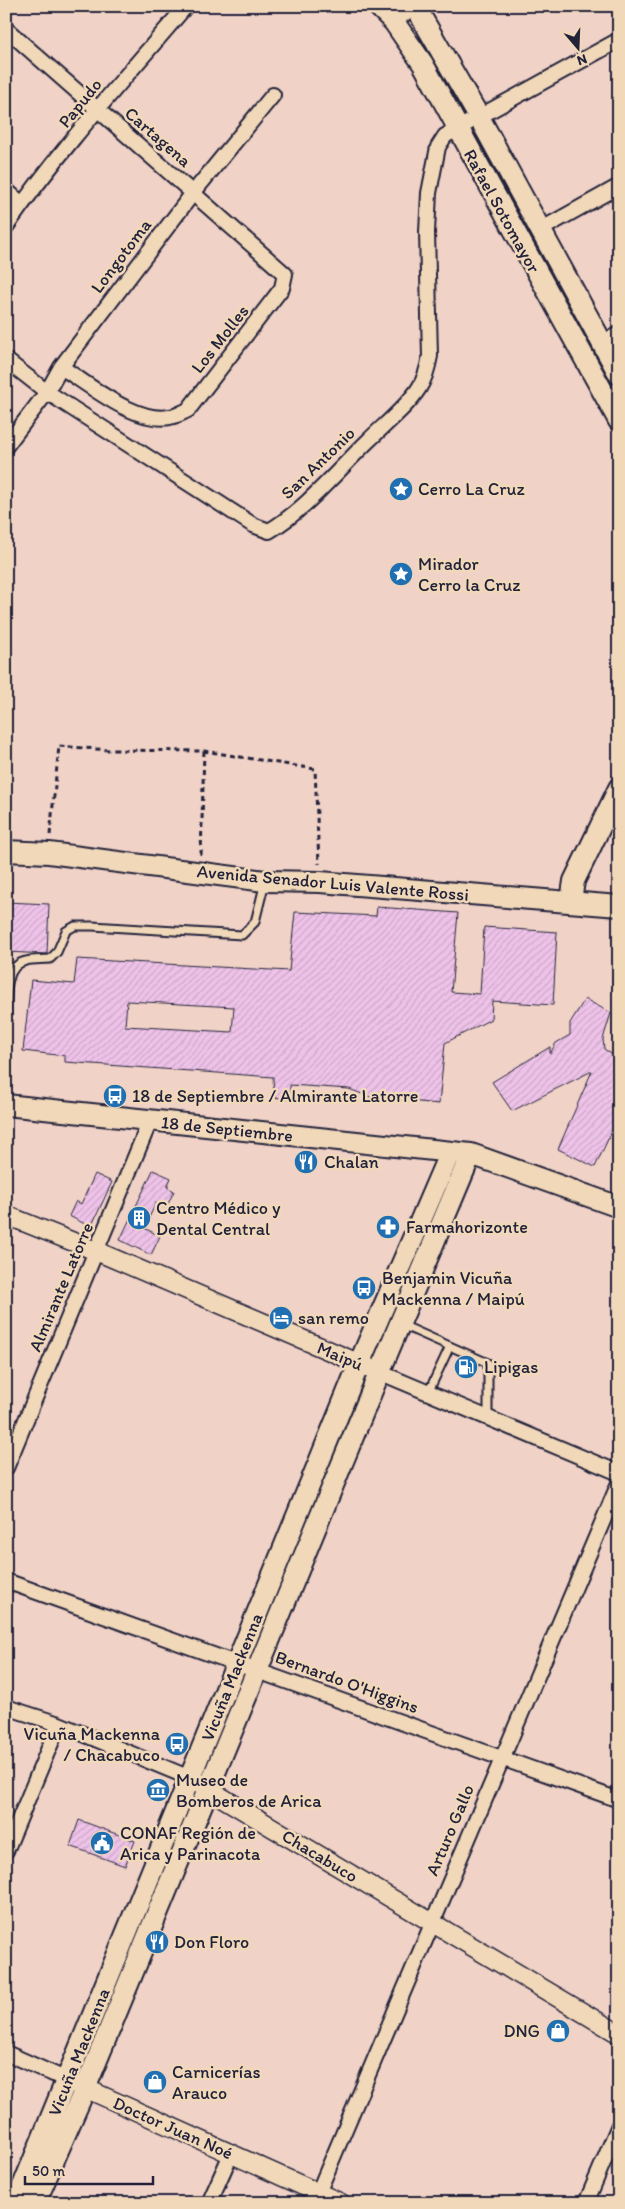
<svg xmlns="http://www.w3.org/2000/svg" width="625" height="2209" viewBox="0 0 625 2209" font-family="Itim,sans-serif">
<defs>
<pattern id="building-hatch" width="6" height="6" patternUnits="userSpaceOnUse" patternTransform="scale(1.25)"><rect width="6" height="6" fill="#efc3e9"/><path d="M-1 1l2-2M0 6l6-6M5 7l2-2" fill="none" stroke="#cda7c9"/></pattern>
</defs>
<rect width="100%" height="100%" fill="#f0d2c7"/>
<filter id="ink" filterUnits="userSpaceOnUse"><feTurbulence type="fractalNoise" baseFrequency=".02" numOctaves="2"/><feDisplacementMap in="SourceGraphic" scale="10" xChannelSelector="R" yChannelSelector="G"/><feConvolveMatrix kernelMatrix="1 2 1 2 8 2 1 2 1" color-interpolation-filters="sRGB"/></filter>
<g filter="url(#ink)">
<path fill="url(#building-hatch)" stroke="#22223b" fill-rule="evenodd" d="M6,902L49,904L47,954L6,952Z
M377,907L458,913L451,992L480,994L484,927L557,932L553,1005L492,1001L491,1019L445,1043L439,1104L370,1097L349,1089L290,1085V1100L274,1097L273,1077L65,1062V1056L23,1051L31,980L74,984L77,959L289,971L295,912L376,916ZM127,1001L234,1007L232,1032L125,1026Z
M585,999L611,1013L603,1039L604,1049L619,1059V1116L595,1167L558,1149L592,1071L512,1111L492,1082L550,1047V1054L556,1043L570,1035V1023Z
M153,1170L171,1178L167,1187L174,1191L166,1208L156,1203L144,1228L160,1236L151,1255L120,1240Z
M95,1174L112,1182L91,1227L69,1216L76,1201L81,1204Z
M79,1820L135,1841L125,1866L70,1846Z"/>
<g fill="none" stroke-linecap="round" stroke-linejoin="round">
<g stroke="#22223b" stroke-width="11">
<path id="service" d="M6,1018C7,1001 3,965 26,961C34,959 42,960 50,959L57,952L66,931L75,926H92L242,935L255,922L265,882
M402,1325L488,1363V1418
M428,1393L450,1346"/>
</g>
<g stroke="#22223b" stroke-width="18">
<path id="minor" d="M394,22L415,6
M6,29L285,274L282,288L188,410C183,412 179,415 174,416C139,427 90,385 61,367
M6,190L22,204
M6,227C60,149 125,78 186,6
M540,230L619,186
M602,343L619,334
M6,360L47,392L253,525L269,531C305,510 338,470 368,441C385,424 406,408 419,388C425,379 428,367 430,356L427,232L429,193L438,147L445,136L457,129L619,40
M6,446L47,392L61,367L193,193L273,95
M379,1372L619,1473
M6,1468L150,1121
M6,1581L619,1800
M6,1707L59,1724L190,1778
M6,1851L59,1724
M6,2053L67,2080
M318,2193L619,1483
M209,2203L231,2154
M586,2203L619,2125"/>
</g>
<g stroke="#22223b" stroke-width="21">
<path id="tertiary" d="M6,1215L96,1251L372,1369
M196,1782L619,2034
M67,2080L341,2203"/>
</g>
<g stroke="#22223b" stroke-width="24">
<path id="secondary" d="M378,6L394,22L423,64L619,421
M415,6L479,117L619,374
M6,851L49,853L265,881L320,882L619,906
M571,901L574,881L619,788
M6,1105L471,1154L619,1207
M16,2203L359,1364L450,1152
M35,2203L85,2089L385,1359L471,1154"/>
</g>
<path stroke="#22223b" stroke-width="3" stroke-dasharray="5 4" stroke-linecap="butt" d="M50,835L59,746L109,750L204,751L315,769L319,864
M201,855L204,751"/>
<use href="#service" stroke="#f1d8b9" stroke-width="7"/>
<use href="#minor" stroke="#f1d8b9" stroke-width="14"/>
<use href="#tertiary" stroke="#f1d8b9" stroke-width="18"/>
<use href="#secondary" stroke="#f1d8b9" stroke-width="20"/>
</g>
</g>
<defs>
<g id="sight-disc" transform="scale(1.25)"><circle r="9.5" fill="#1f6fb2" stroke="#f1d8b9"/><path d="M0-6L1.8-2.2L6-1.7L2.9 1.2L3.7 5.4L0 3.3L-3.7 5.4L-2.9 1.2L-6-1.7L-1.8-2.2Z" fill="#fff"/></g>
<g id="bus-disc" transform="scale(1.25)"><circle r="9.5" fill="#1f6fb2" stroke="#f1d8b9"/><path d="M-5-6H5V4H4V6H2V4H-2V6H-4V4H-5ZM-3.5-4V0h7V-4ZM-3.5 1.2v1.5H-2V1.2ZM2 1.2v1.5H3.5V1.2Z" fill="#fff"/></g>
<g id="restaurant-disc" transform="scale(1.25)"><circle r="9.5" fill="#1f6fb2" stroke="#f1d8b9"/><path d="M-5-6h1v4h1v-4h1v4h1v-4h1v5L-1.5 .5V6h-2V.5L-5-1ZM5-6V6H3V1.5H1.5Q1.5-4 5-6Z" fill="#fff"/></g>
<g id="building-disc" transform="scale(1.25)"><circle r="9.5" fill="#1f6fb2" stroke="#f1d8b9"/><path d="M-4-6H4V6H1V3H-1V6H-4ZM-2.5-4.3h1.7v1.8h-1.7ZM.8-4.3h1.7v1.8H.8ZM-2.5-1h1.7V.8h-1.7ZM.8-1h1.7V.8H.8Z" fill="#fff"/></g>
<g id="pharmacy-disc" transform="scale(1.25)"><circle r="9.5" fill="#1f6fb2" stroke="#f1d8b9"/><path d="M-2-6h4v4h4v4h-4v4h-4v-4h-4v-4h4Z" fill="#fff"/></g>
<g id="hotel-disc" transform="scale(1.25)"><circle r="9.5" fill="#1f6fb2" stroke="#f1d8b9"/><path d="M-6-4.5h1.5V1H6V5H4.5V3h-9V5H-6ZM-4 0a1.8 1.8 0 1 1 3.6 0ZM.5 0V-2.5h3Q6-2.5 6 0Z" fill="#fff"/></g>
<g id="fuel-disc" transform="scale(1.25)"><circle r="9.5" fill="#1f6fb2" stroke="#f1d8b9"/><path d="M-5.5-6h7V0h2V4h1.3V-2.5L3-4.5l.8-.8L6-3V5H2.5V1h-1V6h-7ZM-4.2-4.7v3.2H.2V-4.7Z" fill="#fff"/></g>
<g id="museum-disc" transform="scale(1.25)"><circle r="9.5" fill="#1f6fb2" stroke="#f1d8b9"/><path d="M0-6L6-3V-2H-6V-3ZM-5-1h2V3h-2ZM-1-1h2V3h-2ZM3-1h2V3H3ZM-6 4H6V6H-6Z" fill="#fff"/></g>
<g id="civic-disc" transform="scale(1.25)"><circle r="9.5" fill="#1f6fb2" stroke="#f1d8b9"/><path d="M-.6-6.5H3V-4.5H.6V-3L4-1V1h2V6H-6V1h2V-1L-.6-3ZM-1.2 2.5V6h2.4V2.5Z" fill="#fff"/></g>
<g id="shop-disc" transform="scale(1.25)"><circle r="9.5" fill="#1f6fb2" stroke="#f1d8b9"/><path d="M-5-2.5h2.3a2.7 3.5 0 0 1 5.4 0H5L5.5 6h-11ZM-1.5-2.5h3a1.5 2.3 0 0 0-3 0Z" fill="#fff"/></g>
</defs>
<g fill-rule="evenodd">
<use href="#sight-disc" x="401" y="489"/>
<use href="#sight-disc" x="401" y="574"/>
<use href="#bus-disc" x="115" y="1096"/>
<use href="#restaurant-disc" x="306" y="1162"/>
<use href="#building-disc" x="139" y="1218"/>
<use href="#pharmacy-disc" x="388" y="1227"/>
<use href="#bus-disc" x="364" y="1288"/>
<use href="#hotel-disc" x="281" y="1318"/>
<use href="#fuel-disc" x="466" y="1367"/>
<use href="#bus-disc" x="177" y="1744"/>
<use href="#museum-disc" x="158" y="1790"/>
<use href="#civic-disc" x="102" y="1843"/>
<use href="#restaurant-disc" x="157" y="1942"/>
<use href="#shop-disc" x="558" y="2031"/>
<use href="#shop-disc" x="155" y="2082"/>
</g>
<g text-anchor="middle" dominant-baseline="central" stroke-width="5" stroke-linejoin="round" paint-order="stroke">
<g font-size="18" fill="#22223b" stroke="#f1d8b9">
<text transform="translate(80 103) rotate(-51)">Papudo</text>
<text transform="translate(158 137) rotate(41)">Cartagena</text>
<text transform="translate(502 211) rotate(61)">Rafael Sotomayor</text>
<text transform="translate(121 256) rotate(-53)">Longotoma</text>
<text transform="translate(220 339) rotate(-52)">Los Molles</text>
<text transform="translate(318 463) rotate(-44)">San Antonio</text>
<text transform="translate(333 883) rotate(5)">Avenida Senador Luis Valente Rossi</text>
<text transform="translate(227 1129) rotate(6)">18 de Septiembre</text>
<text transform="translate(61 1287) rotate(-67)">Almirante Latorre</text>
<text transform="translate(340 1356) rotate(23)">Maipú</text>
<text transform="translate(232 1677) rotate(-68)">Vicuña Mackenna</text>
<text transform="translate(347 1682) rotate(20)">Bernardo O'Higgins</text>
<text transform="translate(450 1830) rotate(-67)">Arturo Gallo</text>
<text transform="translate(320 1856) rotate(31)">Chacabuco</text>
<text transform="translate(79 2052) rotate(-68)">Vicuña Mackenna</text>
<text transform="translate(173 2128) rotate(24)">Doctor Juan Noé</text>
</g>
<g font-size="18" fill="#22223b" stroke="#f1d8b9" text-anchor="start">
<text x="418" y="489">Cerro La Cruz</text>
<text x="418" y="564">Mirador<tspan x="418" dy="21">Cerro la Cruz</tspan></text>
<text x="132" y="1096">18 de Septiembre / Almirante Latorre</text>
<text x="324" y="1162">Chalan</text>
<text x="156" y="1208">Centro Médico y<tspan x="156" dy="21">Dental Central</tspan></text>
<text x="406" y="1227">Farmahorizonte</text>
<text x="382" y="1278">Benjamin Vicuña<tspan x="382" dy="21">Mackenna / Maipú</tspan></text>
<text x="298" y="1318">san remo</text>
<text x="484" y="1367">Lipigas</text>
<text x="160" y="1734" text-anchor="end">Vicuña Mackenna<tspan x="160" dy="21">/ Chacabuco</tspan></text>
<text x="176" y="1780">Museo de<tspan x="176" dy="21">Bomberos de Arica</tspan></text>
<text x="120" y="1833">CONAF Región de<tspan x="120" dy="21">Arica y Parinacota</tspan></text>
<text x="174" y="1942">Don Floro</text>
<text x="540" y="2031" text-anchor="end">DNG</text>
<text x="172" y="2072">Carnicerías<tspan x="172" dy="21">Arauco</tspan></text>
</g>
</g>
<rect width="625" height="2209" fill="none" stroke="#f1d8b9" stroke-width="25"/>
<rect x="12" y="12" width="600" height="2184" fill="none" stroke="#22223b" stroke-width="2" filter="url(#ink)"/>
<g transform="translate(578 48) rotate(161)" stroke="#f1d8b9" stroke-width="4" paint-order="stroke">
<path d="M0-4L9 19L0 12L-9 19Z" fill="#22223b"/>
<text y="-8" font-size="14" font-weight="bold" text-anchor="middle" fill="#22223b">N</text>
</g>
<path d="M25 2176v8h128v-8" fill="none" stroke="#22223b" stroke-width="2.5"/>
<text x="32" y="2176" font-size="15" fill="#22223b" stroke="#f1d8b9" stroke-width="4" paint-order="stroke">50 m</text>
</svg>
